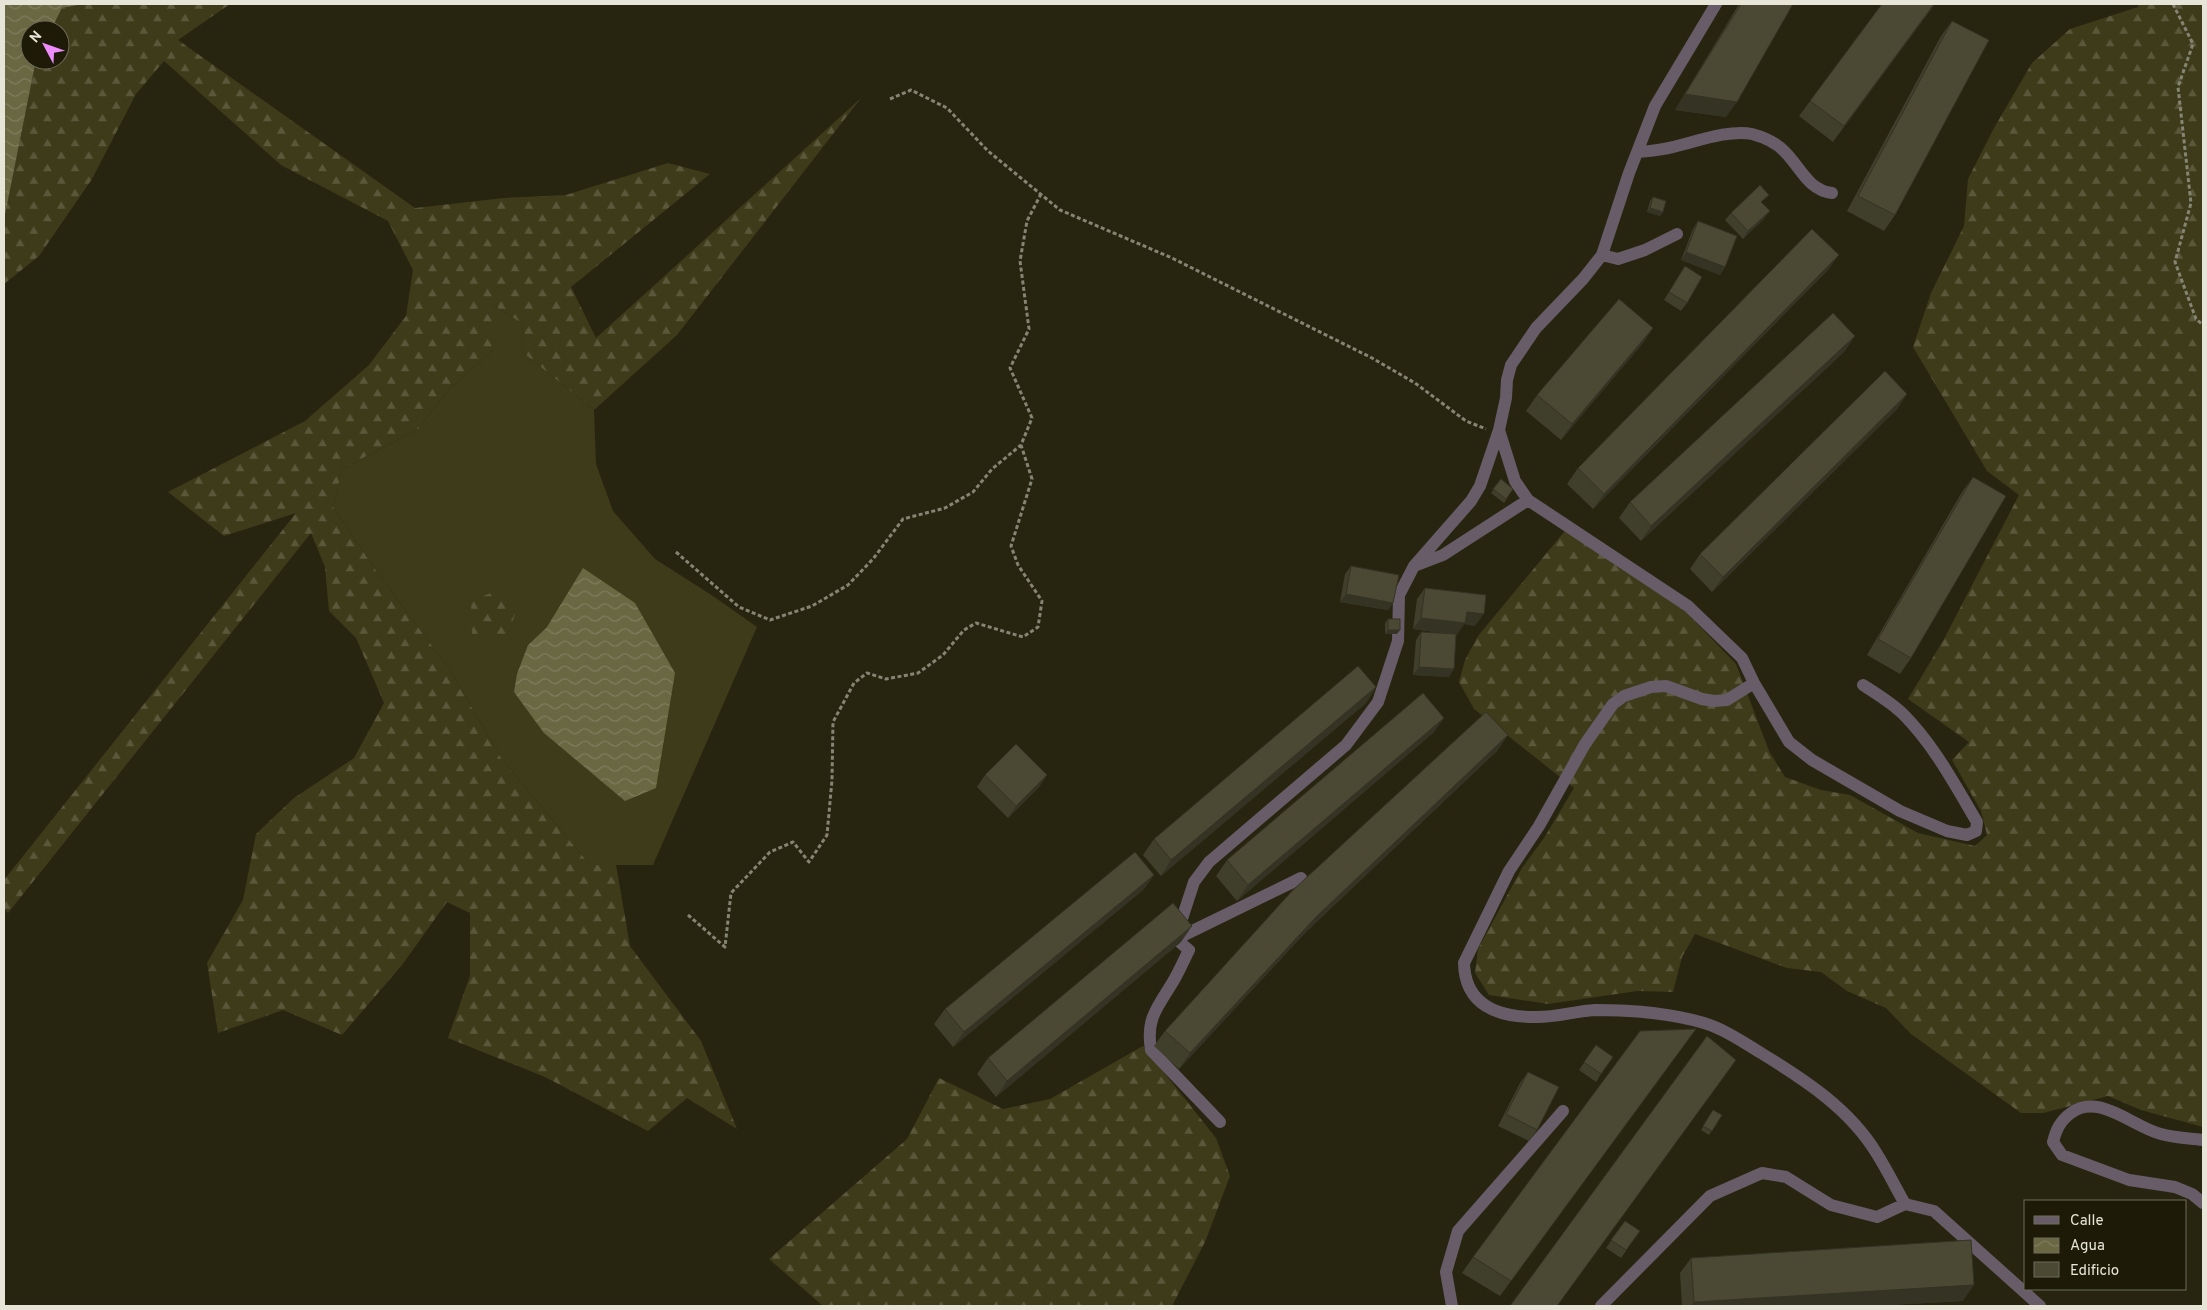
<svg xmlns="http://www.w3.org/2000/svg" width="2207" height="1310" viewBox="0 0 2207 1310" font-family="Overpass,sans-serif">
<defs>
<pattern id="forest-firs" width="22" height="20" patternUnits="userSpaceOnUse" patternTransform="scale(1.25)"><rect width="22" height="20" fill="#3e3b1a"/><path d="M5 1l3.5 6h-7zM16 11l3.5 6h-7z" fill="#5a573b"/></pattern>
<pattern id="water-waves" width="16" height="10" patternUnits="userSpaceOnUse" patternTransform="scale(1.25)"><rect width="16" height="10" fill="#6a6743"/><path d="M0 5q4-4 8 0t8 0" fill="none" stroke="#7f7d5d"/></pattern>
</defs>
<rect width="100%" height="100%" fill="#272510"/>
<path fill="#3e3b1a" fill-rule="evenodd" d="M493,305L523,324L521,351L594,410L596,464L613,511L655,559L713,596L757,627L653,865H590L501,758L450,670L379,575L333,507L342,469L418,429L450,388L493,350ZM547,627L662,744L656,788L528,645Z"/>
<path fill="url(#forest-firs)" d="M84,4H230L178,40L415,208L504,198L566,195L668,163L710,174L571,287L596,338L861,98L677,335L594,410L521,351L523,324L493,305V350L450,388L418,429L342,469L333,507L379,575L450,670L501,758L590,865H616L630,946L701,1041L737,1129L687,1098L648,1131L545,1077L448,1038L470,976V913L447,902L402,965L342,1035L283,1010L218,1033L207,963L243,900L256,834L294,798L354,758L384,703L356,638L329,611L325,567L311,533L8,913L4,909V880L296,513L224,536L168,492L305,421L369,365L406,316L413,270L388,221L281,165L164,61L136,94L92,179L39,256L4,284V220L36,60H60V30H51L62,8Z
M2139,4H2203V1127L2141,1110L2108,1096L2043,1113H2021L1911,1034L1886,1008L1847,991L1821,972L1787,968L1695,934L1682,957L1673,992L1637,991L1548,1004L1489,995L1475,973L1478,949L1522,868L1544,838L1574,788L1474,709L1459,682L1465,660L1478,636L1569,526L1684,610L1736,664L1769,751L1785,777L1821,790L1850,795L1918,833L1975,846L1987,835L1981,811L1952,760L1969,742L1908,699L1944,639L2019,495L1987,471L1913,347L1931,293L1964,226L1968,179L1994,128L2032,63L2070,29L2138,7Z
M503,589L516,612L506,639H472L471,600Z
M1143,1046L1216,1138L1230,1176L1205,1242L1172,1306H823L769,1259L907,1139L939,1078L1003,1109L1050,1099Z"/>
<path fill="url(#water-waves)" d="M4,4H84L62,8L51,30H30V60H36L4,220Z
M583,568L635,603L675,673L656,788L625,801L544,733L514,692L517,674L528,645L547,627Z"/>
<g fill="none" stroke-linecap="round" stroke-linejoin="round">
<path stroke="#868574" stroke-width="3" stroke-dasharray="4 2.5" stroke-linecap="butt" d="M2173,4L2193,44L2178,87L2191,203L2175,262L2196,319L2203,325
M890,99L911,90L947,108L988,151L1060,210L1172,258L1372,358L1415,383L1466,421L1486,429
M676,552L739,607L770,620L812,606L848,585L873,559L903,519L945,508L973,492L992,469L1021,445L1032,418L1010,368L1029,329L1020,261L1027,221L1041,194
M688,915L725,947L731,893L770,852L793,842L809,862L827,835L832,780L833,722L854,683L867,673L886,679L918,673L943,655L964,630L976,623L1023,637L1038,627L1042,601L1018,565L1011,546L1032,479L1021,445"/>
<path stroke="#675c68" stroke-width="12" d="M1639,152C1650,151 1662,150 1673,147C1695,142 1730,129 1752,134C1763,137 1777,143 1785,152C1801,168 1808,190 1832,193
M1602,255L1618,259L1645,250L1677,234
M1499,430L1515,481L1528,500L1688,606L1742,658L1754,683L1789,742L1812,760L1900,811L1947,831L1967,835L1976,831L1977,822C1955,785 1934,745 1903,714C1892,703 1877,694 1863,685
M1417,565L1443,555L1528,500
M1754,683L1727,700L1714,701L1702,699L1666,686L1651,687L1624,696L1613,704L1585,744L1539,826L1509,871L1464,963C1465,1005 1497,1017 1534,1017C1555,1018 1575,1011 1595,1010C1630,1010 1670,1013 1704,1023C1724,1029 1743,1042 1761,1053C1805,1080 1850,1109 1877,1154C1887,1170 1896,1188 1905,1204
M1178,931L1194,882L1209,862L1346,745L1378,702L1398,641L1399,595L1414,566L1471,501L1480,486L1499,430L1506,398L1507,380L1511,365L1536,328L1583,279L1602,255L1629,173L1655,106L1716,4
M1176,939L1189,950C1183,962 1178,974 1171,985C1156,1009 1146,1020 1151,1050L1220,1122
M1176,939L1301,878
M2203,1140C2189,1138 2174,1138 2161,1134C2133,1127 2098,1092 2071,1113C2060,1121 2056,1130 2053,1142L2062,1155L2129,1180L2175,1187L2192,1194L2203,1203
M1452,1306L1446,1272L1458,1231L1563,1111
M1601,1306L1710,1196L1762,1173L1786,1177L1831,1205L1877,1217L1905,1204L1934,1211L2040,1306"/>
</g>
<path fill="#403f2c" d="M1739,4H1793L1726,117L1675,110Z
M1882,4H1935L1833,142L1799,116Z
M1952,21L1895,215L1884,231L1847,211L1941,36Z
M1653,197L1663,212L1660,216L1647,212L1650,201Z
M1763,204L1764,219L1743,239L1725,220L1731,213Z
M1698,221L1725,267L1720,275L1681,260L1693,229Z
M1685,266L1687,303L1681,311L1664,300Z
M1828,270L1593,509L1567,484L1578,468Z
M1653,328L1643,343L1561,440L1526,411L1537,395Z
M1855,336L1844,352L1641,541L1619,518L1630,502Z
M1907,394L1897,409L1712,592L1690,569L1700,554Z
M1973,477L1911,658L1900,674L1867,655L1962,492Z
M1501,479L1513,489L1504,503L1491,493Z
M1351,566L1393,603L1388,610L1340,602L1345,574Z
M1425,588L1475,626L1464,624L1456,635L1454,669L1449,677L1413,675L1416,640L1421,632L1448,634L1413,629L1417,599Z
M1388,619L1397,634H1385V623Z
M1376,687L1366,703L1161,876L1143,855L1154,839Z
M1444,718L1433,733L1237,901L1216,876L1227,860Z
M1508,735L1497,751L1305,933L1179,1069L1154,1046L1165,1031Z
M985,775H1047L1039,787L1008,818L977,787Z
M1154,875L1143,890L953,1047L934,1024L945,1009Z
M1181,942L996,1097L977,1074L988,1058Z
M1696,1029L1500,1296L1462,1273L1473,1257Z
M1596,1045L1601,1074L1596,1082L1579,1070Z
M1528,1072L1537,1130L1529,1141L1498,1126L1520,1083Z
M1713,1110L1722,1115L1709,1135L1701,1130Z
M1625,1221L1640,1231L1621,1258L1606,1248Z
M1691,1258L1963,1301L1871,1306H1682L1680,1273Z"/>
<path fill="#343324" d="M1934,4H1935L1833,142L1844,126Z
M1685,94L1737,102L1726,117L1675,110Z
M1650,208L1663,212L1660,216L1647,212Z
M1770,211L1764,219L1743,239L1748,231Z
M1686,252L1725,267L1720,275L1681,260Z
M1839,255L1828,270L1593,509L1604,494Z
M1653,328L1643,343L1561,440L1572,424Z
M1855,336L1844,352L1641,541L1651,526Z
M1907,394L1897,409L1712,592L1723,577Z
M1346,594L1393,603L1388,610L1340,602Z
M1467,612L1484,614L1475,626L1464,624L1457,635L1413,629L1421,618Z
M1388,630H1400L1397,634H1385Z
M1419,667L1454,669L1449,677L1413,675Z
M1376,687L1366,703L1161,876L1171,860Z
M1444,718L1433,733L1237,901L1248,885Z
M1508,735L1497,751L1305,933L1179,1069L1190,1053L1316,917Z
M1047,775L1039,787L1008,818L1016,806Z
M1154,875L1143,890L953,1047L964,1032Z
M1192,926L1181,942L996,1097L1007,1081Z
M1974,1285L1963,1301L1871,1306H1691L1694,1302Z"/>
<path fill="#4b4933" stroke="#343324" d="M1741,4H1793L1737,102L1685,94Z
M1882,4H1934L1844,126L1810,101Z
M1952,21L1989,40L1895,215L1858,196Z
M1760,185L1769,195L1761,202L1770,211L1748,231L1731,213Z
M1653,197L1666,201L1663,212L1650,208Z
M1698,221L1737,236L1725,267L1686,252Z
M1812,229L1839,255L1604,494L1578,468Z
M1685,266L1702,277L1687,303L1669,292Z
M1619,299L1653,328L1572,424L1537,395Z
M1833,313L1855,336L1651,526L1630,502Z
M1885,371L1907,394L1723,577L1700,554Z
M1973,477L2006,496L1911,658L1878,639Z
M1501,479L1513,489L1506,499L1493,489Z
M1351,566L1399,575L1393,603L1346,594Z
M1425,588L1486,595L1484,614L1467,612L1465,623L1421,618Z
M1388,619H1400V630H1388Z
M1421,632L1456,634L1454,669L1419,667Z
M1358,666L1376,687L1171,860L1154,839Z
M1423,693L1444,718L1248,885L1227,860Z
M1486,712L1508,735L1316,917L1190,1053L1165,1031L1293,890Z
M1016,744L1047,775L1016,806L985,775Z
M1135,852L1154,875L964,1032L945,1009Z
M1173,903L1192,926L1007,1081L988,1058Z
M1696,1029L1511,1281L1473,1257L1640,1031Z
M1707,1036L1736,1060L1557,1306H1510Z
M1596,1045L1613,1057L1601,1074L1584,1062Z
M1528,1072L1559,1087L1537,1130L1506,1114Z
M1713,1110L1722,1115L1712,1131L1703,1126Z
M1625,1221L1640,1231L1626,1250L1611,1240Z
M1971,1240L1974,1285L1694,1302L1691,1258Z"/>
<rect width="2207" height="1310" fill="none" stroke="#e6e5d8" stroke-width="10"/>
<rect x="2024" y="1200" width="162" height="90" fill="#1d1b07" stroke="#6d6c5b"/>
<rect x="2034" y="1216" width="25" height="8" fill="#675c68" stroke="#6d6c5b"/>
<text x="2070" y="1225" font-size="15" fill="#e6e5d8">Calle</text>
<rect x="2034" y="1238" width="25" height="15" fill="url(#water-waves)" stroke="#6d6c5b"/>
<text x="2070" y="1250" font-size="15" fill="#e6e5d8">Agua</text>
<rect x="2034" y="1262" width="25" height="15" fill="#4b4933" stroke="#6d6c5b"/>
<text x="2070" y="1275" font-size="15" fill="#e6e5d8">Edificio</text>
<g transform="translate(45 45) rotate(311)"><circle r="24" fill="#1d1b07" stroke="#6d6c5b"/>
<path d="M0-4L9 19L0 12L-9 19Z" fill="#ed8cfa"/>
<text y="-8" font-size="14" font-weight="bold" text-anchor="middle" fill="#e6e5d8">N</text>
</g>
</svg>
